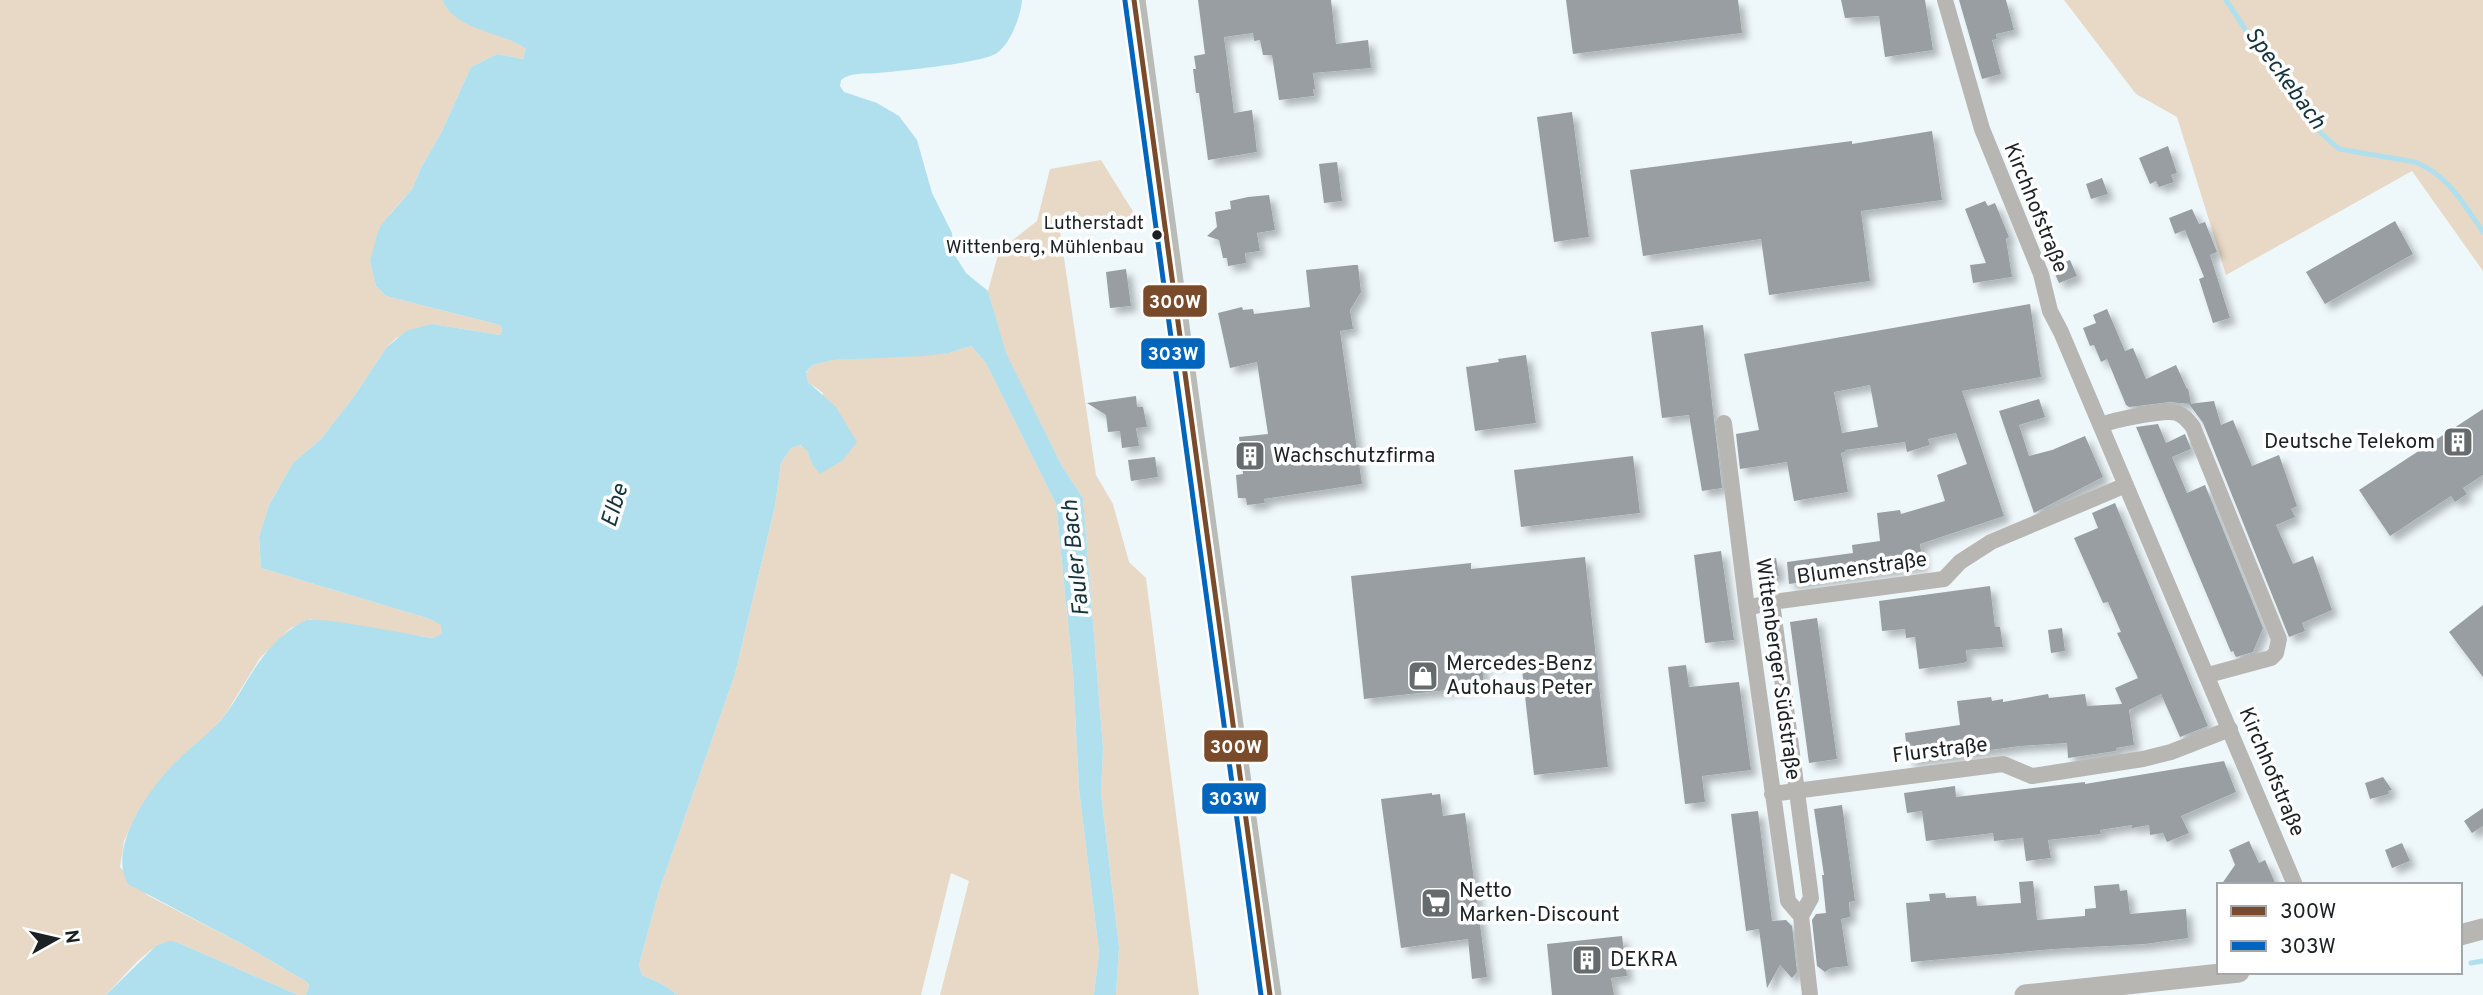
<svg xmlns="http://www.w3.org/2000/svg" width="2483" height="995" viewBox="0 0 2483 995" font-family="Overpass,sans-serif">
<defs>
<filter id="shadow"><feDropShadow dx="6" dy="6" stdDeviation="3.5" flood-color="#0004"/></filter>
</defs>
<rect width="100%" height="100%" fill="#eef7fa"/>
<path fill="#e7d9c6" d="M0,0H442C458,30 501,31 526,49L523,59L497,54L471,67L442,131L421,168L412,189L390,214L370,261L376,286L386,296L496,324L501,326L502,333L500,335L432,324L396,338L386,348L355,395L321,439L293,463L269,505L259,537L261,568L430,619L442,625V633L433,638L310,619L291,628L260,658L225,715L203,740L179,759L136,815L124,841L120,867L147,895L244,945L307,982L309,986L306,995H298L174,941C151,940 122,979 106,995H0Z
M2064,0H2483V271L2412,171L2226,275L2177,117L2136,94Z
M1101,160L1137,218L1060,231L1096,475L1113,504L1129,562L1146,578L1199,995H1116L1119,947L1101,793L1103,748L1083,498L1062,466L1005,353L988,291L999,251L1037,221L1050,169Z
M971,346L986,363L1056,504L1073,672L1079,789L1099,952L1094,995H940L969,881L951,873L921,995H678L664,985L642,975L639,965L659,891L735,674L775,506L781,463L791,448L799,445L807,449L812,464L823,393L808,382L806,373L813,365L833,360L949,353Z"/>
<path fill="#b0dfed" d="M442,0H1022C1021,16 1010,44 997,53C983,63 899,71 878,73C866,74 850,72 841,80L840,86L844,92L877,103L899,116L917,140L932,193L952,233L954,254L966,273L988,291L1006,353L1062,466L1083,498L1103,748L1101,793L1119,947L1116,995H1094L1099,952L1079,789L1073,672L1056,504L986,363L971,346L949,353L924,356L833,360L813,365L806,372L808,382L836,407L857,442L843,460L820,474L812,464L807,450L800,445L791,448L781,463L775,506L735,674L659,891L639,965L642,975L664,985L678,995H306L309,986L307,982L244,945L128,884C106,847 152,784 179,759C194,744 211,733 225,715C245,688 254,662 280,638C289,631 296,624 307,620C319,616 412,635 433,638L442,633L441,625L430,619L261,568L259,537L269,505L293,463L321,439L355,395L386,348L406,331L432,324L500,335L502,333L501,326L496,324L386,296L376,286L370,261L378,232L381,225L412,189L421,168L442,131L471,67L497,54L523,59L526,49C501,31 456,31 442,0Z
M168,941H174L298,995H106L156,946Z"/>
<g fill="none" stroke-linecap="round" stroke-linejoin="round">
<path stroke="#b0dfed" stroke-width="5" d="M2226,0L2292,100L2313,126L2339,149L2415,162C2448,175 2463,203 2483,232
M2471,963L2483,961"/>
</g>
<path fill="#989ea1" fill-rule="evenodd" filter="url(#shadow)" d="M1198,0H1331L1336,44L1368,40L1371,68L1313,73L1315,89H1313L1314,96L1279,100L1272,55H1263L1260,40L1254,41L1253,33L1224,37L1234,113L1252,110L1257,152L1208,160L1199,93H1196L1193,69H1196L1194,56L1205,54Z
M1566,0H1738L1742,33L1573,54Z
M1841,0H1925L1933,50L1885,57L1879,16L1845,18Z
M1959,0H2006L2014,30L1996,34L1997,39L1992,40L2001,74L1982,79Z
M1572,112L1589,237L1554,242L1537,117Z
M1932,131L1942,200L1861,211L1870,281L1769,295L1761,239L1643,256L1630,170L1852,141V144Z
M2168,146L2177,173L2171,175L2174,182L2159,187L2156,181L2150,184L2139,158Z
M1337,162L1342,201L1324,203L1319,164Z
M2102,178L2108,194L2091,199L2086,184Z
M1269,195L1275,230L1257,233L1260,251L1245,253L1246,263L1228,266L1227,258H1223L1219,240L1207,236L1217,227L1215,212L1231,209L1230,201L1248,197Z
M1985,201L1988,206L1995,203L2009,237L2006,239L2012,277L1973,283L1970,265L1986,263L1965,209Z
M2192,209L2199,224L2205,222L2217,252L2210,255L2230,318L2213,323L2199,279L2204,277L2185,230L2175,234L2169,218Z
M2395,221L2413,254L2325,304L2306,272Z
M2070,260L2077,276L2059,283L2052,267Z
M1354,265H1358L1361,292L1350,310L1353,329L1340,331L1362,484L1264,499L1265,503L1247,505L1246,498H1238L1236,475L1243,474L1239,437L1268,434L1257,362L1230,368L1218,313L1242,307L1243,310L1253,309L1254,314L1310,307L1306,270Z
M1126,269L1131,306L1110,308L1106,272Z
M2030,304L2041,377L1962,391L2004,516L1920,544L1923,565L1789,584L1787,562L1853,553L1852,545L1880,541L1877,513L1900,510L1901,514L1945,501L1937,475L1967,464L1956,433L1928,439L1930,445L1907,452L1905,442L1845,450V452L1841,453L1848,492L1794,501L1787,462L1740,469L1736,434L1759,430L1744,354ZM1870,385L1878,427L1842,433L1834,392Z
M2107,309L2125,351L2133,348L2146,379L2176,365L2187,389L2188,388L2191,404L2170,402L2129,407L2126,405L2107,359L2101,362L2094,345L2090,346L2083,328L2096,323L2093,315Z
M1703,325L1722,488L1702,491L1689,415L1662,418L1651,332Z
M1526,355L1536,423L1475,431L1466,367L1499,362L1498,359Z
M1136,396L1137,407H1143L1147,427L1136,428L1139,446L1122,448L1120,431L1108,432L1106,415L1087,403Z
M2039,399L2045,417L2019,425L2029,456L2052,450L2085,436L2103,477L2034,513L1999,411Z
M2214,401L2221,425L2233,420L2252,466L2279,455L2297,506L2291,509L2295,517L2276,525L2293,564L2313,556L2332,610L2302,623L2305,631L2289,637L2203,423L2189,404Z
M2483,409V475L2463,488L2467,494L2455,502L2451,496L2390,536L2359,490Z
M2158,424L2166,443L2185,434L2191,449L2172,457L2187,493L2205,485L2263,628L2253,652L2236,657L2233,651L2231,652L2136,427Z
M1633,456L1640,513L1521,527L1514,470Z
M1155,457L1158,477L1131,481L1128,460Z
M2115,503L2208,726L2180,737L2161,694L2129,710L2134,745L2116,748V751L2068,758L2067,743L2020,746L1908,761L1905,733L1960,725L1957,701L1991,697L1992,701L2003,699V702L2048,694L2049,698L2085,694L2087,706L2122,704L2115,688L2138,678L2117,633L2121,632L2108,602L2103,603L2074,538L2098,528L2092,513Z
M1721,551L1734,640L1705,643L1694,555Z
M1585,557L1608,767L1534,775L1521,661L1482,665L1484,686L1364,699L1351,576L1471,563V569Z
M1776,558L1779,576L1764,579L1761,561Z
M1990,586L1995,627H2000L2003,647L1966,650L1967,661L1964,663L1919,669L1915,637L1906,638L1905,629L1882,631L1879,601Z
M2483,605V677L2449,632Z
M1817,618L1837,759L1809,763L1790,622Z
M2062,628L2065,651L2051,653L2048,630Z
M1686,665L1689,687L1739,682L1751,770L1702,776L1705,802L1685,804L1668,667Z
M2224,761L2236,792L2181,816L2189,833L2167,842L2163,833L2150,835L2149,825L2132,828V825L2100,830L2101,834L2048,840L2051,858L2026,861L2023,838L1994,841L1993,833L1926,841L1922,811L1907,813L1904,793L1955,786L1956,797L2085,782V784Z
M2383,777L2392,790L2388,791L2389,794L2370,799L2365,783Z
M1432,793V795L1440,794L1443,816L1465,813L1487,977L1472,979L1468,939L1401,948L1381,799Z
M1842,805L1855,901L1849,902L1850,917L1841,919L1848,966L1831,968L1825,972L1817,966L1812,920L1816,914L1826,913L1822,875H1824L1814,809Z
M2483,808V826L2472,833L2464,821Z
M1758,811L1772,921L1786,920L1792,926L1797,972L1792,978L1780,965L1767,988L1759,929L1746,931L1731,814Z
M2249,841L2259,863L2265,860L2276,885H2221L2235,865L2229,850Z
M2402,843L2410,861L2392,868L2385,850Z
M2033,881L2037,920L2085,916V909L2096,908L2094,886L2119,884L2120,891L2127,890L2130,914L2186,909L2188,938L2145,944L2053,949L1911,962L1906,903L1930,901L1929,894L1945,893L1946,898L1976,896L1977,906L2021,903L2019,882Z
M1622,936L1627,976L1611,978L1614,995H1552L1547,944Z"/>
<g fill="none" stroke-linecap="round" stroke-linejoin="round">
<path stroke="#b8b6b3" stroke-width="16" d="M1945,0L1982,129L2041,274L2050,311L2061,332L2295,885
M1724,423L1747,608L1788,901L1801,916L1810,995
M2101,425C2114,420 2165,409 2177,413C2185,416 2188,421 2193,427L2279,639L2276,653L2271,658L2208,675
M1772,602L1811,898L1801,916
M1747,608L1772,602L1944,579L1960,562L1991,542L2126,485
M1772,794L2003,764L2032,776L2143,759L2171,752L2230,729"/>
<path stroke="#b7b6b3" stroke-width="21" d="M2460,935L2483,929
M2025,995L2239,972"/>
<path stroke="#b9bbb6" stroke-width="23" d="M1134,0L1233,733L1270,995"/>
<g stroke="#fff" stroke-width="10">
<path id="bus-1" d="M1134,0L1270,995"/>
</g>
<g stroke="#fff" stroke-width="10">
<path id="bus-2" d="M1125,1L1261,995"/>
</g>
<use href="#bus-1" stroke="#7a4b2a" stroke-width="5"/>
<use href="#bus-2" stroke="#0065bd" stroke-width="5"/>
</g>
<defs>
<g id="building-square" transform="scale(1.575)"><rect x="-9" y="-9" width="18" height="18" rx="4" fill="#666c6e" stroke="#fff"/><path d="M-4-6H4V6H1V3H-1V6H-4ZM-2.5-4.3h1.7v1.8h-1.7ZM.8-4.3h1.7v1.8H.8ZM-2.5-1h1.7V.8h-1.7ZM.8-1h1.7V.8H.8Z" fill="#fff"/></g>
<g id="shop-square" transform="scale(1.575)"><rect x="-9" y="-9" width="18" height="18" rx="4" fill="#666c6e" stroke="#fff"/><path d="M-5-2.5h2.3a2.7 3.5 0 0 1 5.4 0H5L5.5 6h-11ZM-1.5-2.5h3a1.5 2.3 0 0 0-3 0Z" fill="#fff"/></g>
<g id="supermarket-square" transform="scale(1.575)"><rect x="-9" y="-9" width="18" height="18" rx="4" fill="#666c6e" stroke="#fff"/><path d="M-6-5.5h2.5l.6 2H6L4.5 2H-2.5L-4.4-4H-6ZM-1.5 3.2a1.3 1.3 0 1 0 .1 0ZM3 3.2a1.3 1.3 0 1 0 .1 0Z" fill="#fff"/></g>
</defs>
<g fill-rule="evenodd">
<use href="#building-square" x="2458" y="442"/>
<use href="#building-square" x="1250" y="456"/>
<use href="#shop-square" x="1423" y="676"/>
<use href="#supermarket-square" x="1436" y="903"/>
<use href="#building-square" x="1587" y="960"/>
</g>
<circle fill="#1c2123" stroke="#fff" stroke-width="2.5" cx="1157" cy="235" r="6"/>
<g text-anchor="middle" dominant-baseline="central" stroke-width="7" stroke-linejoin="round" paint-order="stroke">
<g font-size="19" fill="#1c2123" stroke="#fff" text-anchor="end">
<text x="1144" y="224">Lutherstadt<tspan x="1144" dy="24">Wittenberg, Mühlenbau</tspan></text>
</g>
<g font-size="21" fill="#1c2123" stroke="#fff">
<text transform="translate(2035 208) rotate(68)">Kirchhofstraße</text>
<text transform="translate(1862 569) rotate(-8)">Blumenstraße</text>
<text transform="translate(1777 669) rotate(82)">Wittenberger Südstraße</text>
<text transform="translate(1940 751) rotate(-7)">Flurstraße</text>
<text transform="translate(2271 772) rotate(67)">Kirchhofstraße</text>
</g>
<g font-size="21" fill="#1c2123" stroke="#fff" text-anchor="start">
<text x="2435" y="442" text-anchor="end">Deutsche Telekom</text>
<text x="1273" y="456">Wachschutzfirma</text>
<text x="1446" y="664">Mercedes-Benz<tspan x="1446" dy="24">Autohaus Peter</tspan></text>
<text x="1459" y="891">Netto<tspan x="1459" dy="24">Marken-Discount</tspan></text>
<text x="1610" y="960">DEKRA</text>
</g>
<g font-size="23" font-style="italic" fill="#14333c" stroke="#fff">
<text transform="translate(2284 79) rotate(54)">Speckebach</text>
<text transform="translate(616 506) rotate(-73)">Elbe</text>
<text transform="translate(1077 558) rotate(-96)">Fauler Bach</text>
</g>
</g>
<g stroke="#fff" stroke-width="2.5">
<rect x="1142" y="284" width="66" height="34" rx="7" fill="#7a4b2a"/>
<rect x="1140" y="337" width="66" height="33" rx="7" fill="#0065bd"/>
<rect x="1203" y="729" width="66" height="34" rx="7" fill="#7a4b2a"/>
<rect x="1201" y="782" width="66" height="33" rx="7" fill="#0065bd"/>
</g>
<g font-size="19" text-anchor="middle" font-weight="bold" fill="#fff">
<text x="1175" y="308">300W</text>
<text x="1173" y="360">303W</text>
<text x="1236" y="753">300W</text>
<text x="1234" y="805">303W</text>
</g>
<rect x="2217" y="883" width="245" height="91" fill="#ffffff" stroke="#a4a6a7" stroke-width="2"/>
<rect x="2231" y="906" width="35" height="10" fill="#7a4b2a" stroke="#a4a6a7" stroke-width="2"/>
<text x="2280" y="918" font-size="21" fill="#1c2123">300W</text>
<rect x="2231" y="941" width="35" height="10" fill="#0065bd" stroke="#a4a6a7" stroke-width="2"/>
<text x="2280" y="953" font-size="21" fill="#1c2123">303W</text>
<g transform="translate(56 939) rotate(82)" stroke="#ffffff" stroke-width="5" paint-order="stroke">
<path d="M0-5L12 26L0 18L-12 26Z" fill="#1c2123"/>
<text y="-10" font-size="19" font-weight="bold" text-anchor="middle" fill="#1c2123">N</text>
</g>
</svg>
